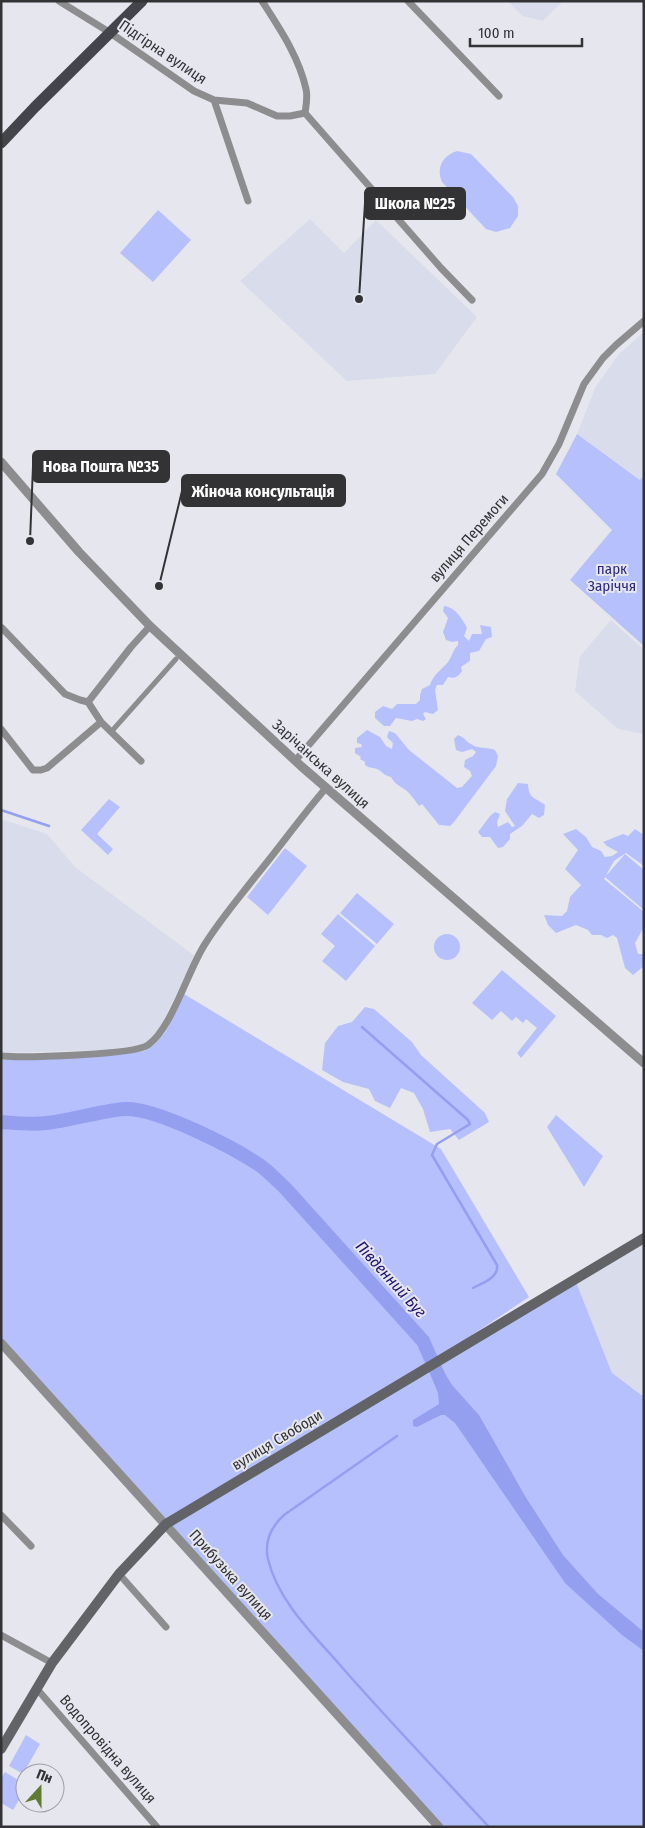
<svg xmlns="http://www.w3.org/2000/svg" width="645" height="1828" viewBox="0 0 645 1828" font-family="'Fira Sans Condensed',sans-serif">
<rect width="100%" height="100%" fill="#e6e7ee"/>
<path fill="#d9dcea" d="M508,1H563L543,21L522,16Z
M310,219L344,253L376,220L477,317L435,374L347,381L240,281Z
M644,332V476L641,480L577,434L595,388L619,354Z
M611,620L644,650V734L618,729L575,691L580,656Z
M1,819L47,834L75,867L195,956L160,1027L150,1039L142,1045L103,1050L1,1053Z
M644,1242V1397L612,1373L576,1282Z"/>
<path fill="#b6c0fd" d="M457,151L471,154L513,197L518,206V216L510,228L496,232L486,229L442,182C436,168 442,156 457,151Z
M158,210L191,240L153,282L120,253Z
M577,434L640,480L644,476V646L570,580L612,530L556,474Z
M444,606C455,607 462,618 467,628L464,636L469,641L472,634H482L480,625L491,627L492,637L486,639L479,651L470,653V661L461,667L462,671C458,677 455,679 448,677L443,685H437L435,690L438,710L433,714L425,712L423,714L426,719L423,721L417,719L412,721L396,718L390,726H384L375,718V712L383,706L392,709L397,704H416L420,700V695L422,689L430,685C433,675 441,670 448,662C452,657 452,651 458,645V641L452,642L446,640L443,632L448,618L443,611Z
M367,730L380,737L386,746L392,749L393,743L387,737L389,731L395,733L409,750L457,788L462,787L472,776L470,771L464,767L465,760L473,756L476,752L472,749L462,752L456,750L454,739L458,735C466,738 465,741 471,744C477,749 487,747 495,750L498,756L496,766L454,822L450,826L439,825L422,804L419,806C415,800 409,792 404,789C398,785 394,783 391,777C383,775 383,772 377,769C372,767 370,769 365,765V762L360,759L361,757L355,753V748L362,747L361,744L357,743V738Z
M518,783L528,784C529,800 535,797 545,805L544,815L539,818L532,814L522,826L510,834V839L503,847L498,848L490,837H482L478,832L490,816L495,812L500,814L497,822L498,827L508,822L512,827L515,826L505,811L507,799Z
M109,799L120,807L97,834L113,849L108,855L81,830Z
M576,829L586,837L592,847L601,851L605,857L612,856L618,852L607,846L603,842L623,834L628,836L635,829L644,835V866L626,853L614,861L604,879L644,912V927L635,943L638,954H644V966L633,975L625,968L617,938L613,935L607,938L601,935H592L588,930L576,925L556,933L548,925L544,915L562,916L567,911L570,897L581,885L565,869L578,850L563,834Z
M285,848L307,866L268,915L247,897Z
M625,854L644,870V910L605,877Z
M357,893L394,924L377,944L340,913Z
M338,914L375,946L346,981L322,961L335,946L321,934Z
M434 947a13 13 0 1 1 26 0a13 13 0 1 1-26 0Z
M502,970L556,1016L521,1058L517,1053L537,1028L526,1019L523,1023L516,1017L512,1021L501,1011L492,1020L472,1003Z
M184,994L441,1149L529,1297L466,1339L167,1520L1,1339V1060L104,1056L144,1051L155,1044L166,1031Z
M365,1007L374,1009L412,1042L421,1055L485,1113L489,1122L459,1140L450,1129L430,1132L423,1109L414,1093L401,1088L390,1108L375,1101L369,1089L343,1082L322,1070L325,1043L338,1026L352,1022Z
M556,1115L603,1156L584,1187L547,1127Z
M576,1282L612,1373L644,1397V1827H444L171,1525Z
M26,1735L40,1744L23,1774L9,1766Z
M5,1772L20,1781L16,1788L24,1792L13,1810L1,1803V1778Z"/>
<path fill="#959ff0" d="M443,1375L479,1415L525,1496L563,1555L598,1594L644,1632V1651L622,1635L565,1583L455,1423L445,1415H441L417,1427L413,1426V1420L439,1404L438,1393L433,1381Z"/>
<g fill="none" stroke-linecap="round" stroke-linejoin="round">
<path stroke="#959ff0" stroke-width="2.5" d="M1,810L49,826
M362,1027L468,1120L470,1124L437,1144L432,1155L497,1265C499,1278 482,1283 473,1288
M397,1436L284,1515C272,1526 264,1541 268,1559C278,1601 312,1633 340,1665C388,1720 439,1773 489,1827"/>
<path stroke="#959ff0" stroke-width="14" d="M1,1122C16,1123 32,1125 47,1123C73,1120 99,1111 125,1109C157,1108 233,1147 261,1166C270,1173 278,1181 286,1189L423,1341L439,1377L448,1392"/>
<path stroke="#8d8d90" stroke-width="5" d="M111,732L176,659"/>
<path stroke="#8d8d90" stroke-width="7" d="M59,1L109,32L194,91L214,100L247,103L277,116H290L305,113L441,268L472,300
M262,1C280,29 299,57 306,89C308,97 306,106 305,113
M408,1L499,96
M214,100L248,201
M2,628L65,694L80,700L88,702
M101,722L141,761
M1,729L33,770H41L47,768L101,722L88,702L131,647L150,626
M295,761L542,474L559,444L584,384L603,358L616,345L644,321
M1,1056C22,1058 134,1055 148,1045C172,1028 188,970 205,944C220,920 238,899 255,877C279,848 301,817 326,788
M1,1515L31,1546
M119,1574L166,1627
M1,1635L52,1663
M37,1689L157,1827"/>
<path stroke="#8d8d90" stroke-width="9" d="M1,462L79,552L150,626L301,766L644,1063
M1,1343L439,1827"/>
<path stroke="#626367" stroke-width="10" d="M1,1749L52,1663L119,1574L166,1524L644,1238"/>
<path stroke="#44454a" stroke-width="11" d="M1,143L35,107L142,1"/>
</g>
<g text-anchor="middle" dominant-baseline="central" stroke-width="4" stroke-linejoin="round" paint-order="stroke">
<g font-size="15" fill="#333336" stroke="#e6e7ee">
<text transform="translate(163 52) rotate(34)">Підгірна вулиця</text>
<text transform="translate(469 538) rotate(-49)">вулиця Перемоги</text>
<text transform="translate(321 764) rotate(42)">Зарічанська вулиця</text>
<text transform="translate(277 1440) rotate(-31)">вулиця Свободи</text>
<text transform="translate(231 1575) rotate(48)">Прибузька вулиця</text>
<text transform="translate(108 1749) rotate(49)">Водопровідна вулиця</text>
</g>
<g font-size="15" fill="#2d2984" stroke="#e6e7ee">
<text x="612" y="569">парк<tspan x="612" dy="17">Заріччя</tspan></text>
</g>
<g font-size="16" font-style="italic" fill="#20136f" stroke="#e6e7ee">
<text transform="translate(391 1279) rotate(48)">Південний Буг</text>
</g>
</g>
<path fill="none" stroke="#333336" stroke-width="2" d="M359 299L365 203M30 541L33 466M159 586L182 491"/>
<g fill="#333336" stroke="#e6e7ee" stroke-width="2">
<circle cx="359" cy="299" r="5"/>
<circle cx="30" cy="541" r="5"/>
<circle cx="159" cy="586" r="5"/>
</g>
<g fill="#333336" stroke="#333336" stroke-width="2">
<rect x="365" y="188" width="100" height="31" rx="5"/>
<rect x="33" y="451" width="136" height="31" rx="5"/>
<rect x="182" y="475" width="163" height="31" rx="5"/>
</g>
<g font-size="16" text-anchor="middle" font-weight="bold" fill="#fff">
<text x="415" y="209">Школа №25</text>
<text x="101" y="472">Нова Пошта №35</text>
<text x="263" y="497">Жіноча консультація</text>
</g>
<rect width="645" height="1828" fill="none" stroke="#333336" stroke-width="5"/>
<g transform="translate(40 1788) rotate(21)"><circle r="24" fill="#e6e7ee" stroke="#9e9fa4"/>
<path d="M0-4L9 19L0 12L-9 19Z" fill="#5f7c31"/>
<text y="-8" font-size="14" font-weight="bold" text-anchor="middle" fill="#333336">Пн</text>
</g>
<path d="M470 38v8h112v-8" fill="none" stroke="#333336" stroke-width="2.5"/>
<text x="478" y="38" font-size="15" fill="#333336" stroke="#e6e7ee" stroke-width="4" paint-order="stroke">100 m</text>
</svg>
